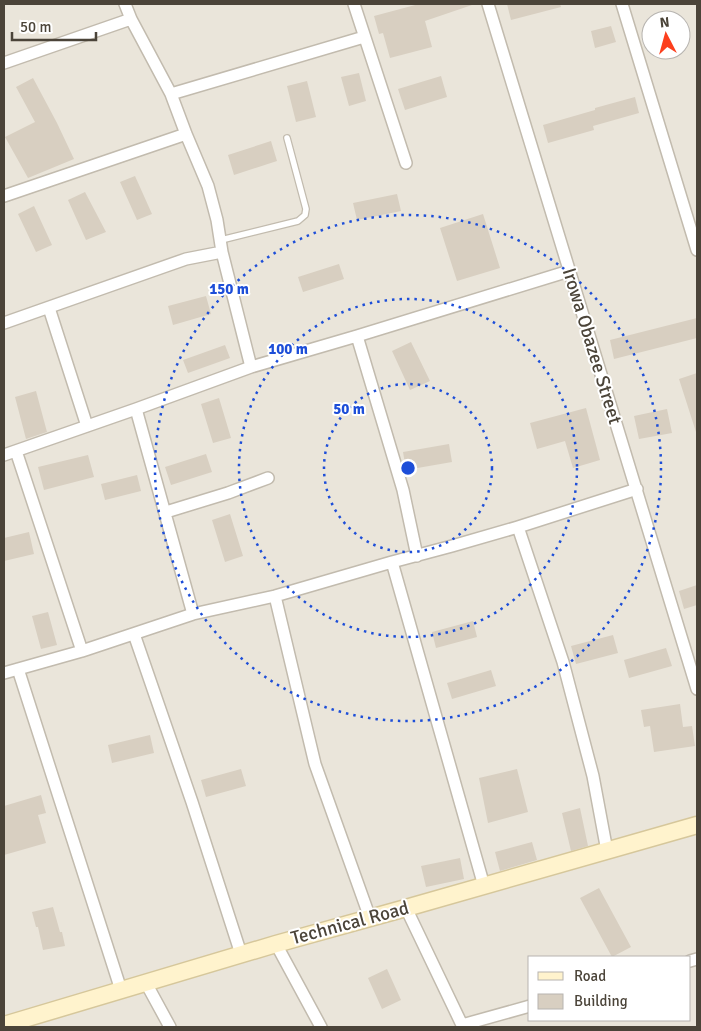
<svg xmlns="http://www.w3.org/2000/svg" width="701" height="1031" viewBox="0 0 701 1031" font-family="Signika,sans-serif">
<rect width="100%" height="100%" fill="#f6f3ec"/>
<path fill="#eae5da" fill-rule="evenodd" d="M4,4H697V1027H4ZM651,20H681V50H651ZM530,957H690V1020H530Z"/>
<path fill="#d8cfc1" d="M419,4H471L472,5L425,21L432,47L390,58L383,33L379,34L374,16Z
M507,4H560L561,7L511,20Z
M611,26L616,42L595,48L591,31Z
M359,73L366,101L349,106L341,77Z
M441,76L447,97L405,110L398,89Z
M33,78L57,123L74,159L28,178L5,137L35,122L16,87Z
M307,81L316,117L296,122L287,86Z
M635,97L639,113L593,126L594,130L548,143L543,125L595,110V108Z
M271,141L277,161L234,175L228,155Z
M135,176L152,214L137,220L120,182Z
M85,192L106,232L86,240L68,200Z
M397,194L401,211L357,220L353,203Z
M34,206L52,245L36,252L18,214Z
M483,214L500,268L457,281L440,228Z
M339,264L344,279L303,292L298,277Z
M206,296L211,314L173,325L168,306Z
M697,318V338L614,359L610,340Z
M411,342L430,381L410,390L392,351Z
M225,345L230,358L188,373L183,360Z
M697,373V431L696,432L679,379Z
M36,391L47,432L26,439L15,397Z
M219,398L231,438L213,443L201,404Z
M586,408L600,460L573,468L565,441L537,449L530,423Z
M667,409L672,433L639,439L634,416Z
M449,444L452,462L406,470L403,452Z
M206,454L212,472L171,485L165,467Z
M88,455L94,477L44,490L38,467Z
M137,475L141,491L105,500L101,484Z
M230,514L243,556L225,562L212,520Z
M29,532L34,554L4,561V538Z
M697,585V605L684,609L679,591Z
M48,612L57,645L41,649L32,616Z
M473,621L477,637L436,648L432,632Z
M613,635L618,653L576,664L571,646Z
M666,648L672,666L629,678L624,660Z
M491,670L496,686L452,699L447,683Z
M680,704L683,727L692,726L695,746L654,752L650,726L644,727L641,710Z
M150,735L154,753L112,763L108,745Z
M241,769L246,786L206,797L201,780Z
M517,769L528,812L488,823L479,778Z
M41,795L46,813L38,815L46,843L4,855V806Z
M580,808L588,846L571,851L562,813Z
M532,842L537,860L500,871L495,852Z
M460,858L464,879L426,887L421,866Z
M599,888L631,947L612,957L580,898Z
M53,907L60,932H62L65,946L43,950L38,927H36L32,912Z
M387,969L401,1000L382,1009L368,978Z"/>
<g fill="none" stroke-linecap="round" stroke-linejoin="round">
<g stroke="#c2bbae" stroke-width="8">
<path id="lane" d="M221,240L298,221L305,215L306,209L287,138"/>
</g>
<g stroke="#c2bbae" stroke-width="14">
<path id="street" d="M125,4L131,19L171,94L186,134L208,186L217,220L222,252L251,367
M354,4L406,163
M488,4L697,689
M622,4L697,250
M4,63L131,19
M171,94L364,37
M4,196L186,134
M49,308L87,426
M4,323L186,259L222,252
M357,336L403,490L417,556
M136,409L193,614
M16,451L82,651
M4,455L136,409L251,367L357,336L569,271
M166,512L228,493L268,478
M518,527L563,662L593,776L607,851
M392,562L484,886
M275,596L315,764L370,918
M134,634L192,802L241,954
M18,669L121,990
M4,673L82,651L193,614L275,596L392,562L452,546L518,527L637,489
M406,908L463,1027
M276,944L321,1027
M690,961L697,959
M146,983L170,1027
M462,1025L530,1006"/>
</g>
<g stroke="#d6c79b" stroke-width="19">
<path id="secondary" d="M4,1025L276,944L406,908L697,825"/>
</g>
<use href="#lane" stroke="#fff" stroke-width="5.5"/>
<use href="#street" stroke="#fff" stroke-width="11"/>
<use href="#secondary" stroke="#fff3cd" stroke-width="16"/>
</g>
<g fill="none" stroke="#1d4ed8" stroke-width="2.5" stroke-dasharray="2.5 5">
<circle cx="408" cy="468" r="84"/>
<circle cx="408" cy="468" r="169"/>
<circle cx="408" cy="468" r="253"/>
</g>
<g text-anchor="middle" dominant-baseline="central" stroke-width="4" stroke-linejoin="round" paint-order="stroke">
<g font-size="19" fill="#4b4439" stroke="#fff">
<text transform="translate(592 346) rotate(73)">Irowa Obazee Street</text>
<text transform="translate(350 923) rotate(-15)">Technical Road</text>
</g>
</g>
<circle cx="408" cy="468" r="8" fill="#1d4ed8" stroke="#fff" stroke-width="2.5"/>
<g font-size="15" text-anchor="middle" font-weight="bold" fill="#1d4ed8" stroke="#fff" stroke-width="4" stroke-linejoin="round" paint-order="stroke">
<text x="229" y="294">150 m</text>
<text x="288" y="354">100 m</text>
<text x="349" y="414">50 m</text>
</g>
<rect width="701" height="1031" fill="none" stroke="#4b4439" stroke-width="10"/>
<rect x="528" y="956" width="162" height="65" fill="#ffffff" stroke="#b7b4b0"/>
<rect x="538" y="972" width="25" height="8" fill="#fff3cd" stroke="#b7b4b0"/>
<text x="574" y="981" font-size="15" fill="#4b4439">Road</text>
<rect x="538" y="994" width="25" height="15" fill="#d8cfc1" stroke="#b7b4b0"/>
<text x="574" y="1006" font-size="15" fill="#4b4439">Building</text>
<g transform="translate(666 35) rotate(354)"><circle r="24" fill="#ffffff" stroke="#b7b4b0"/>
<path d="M0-4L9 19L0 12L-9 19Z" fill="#fc3f1d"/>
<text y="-8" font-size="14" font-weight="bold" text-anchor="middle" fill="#4b4439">N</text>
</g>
<path d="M12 32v8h84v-8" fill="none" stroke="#4b4439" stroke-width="2.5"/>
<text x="20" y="32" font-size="15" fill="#4b4439" stroke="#ffffff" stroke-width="4" paint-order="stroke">50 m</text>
</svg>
